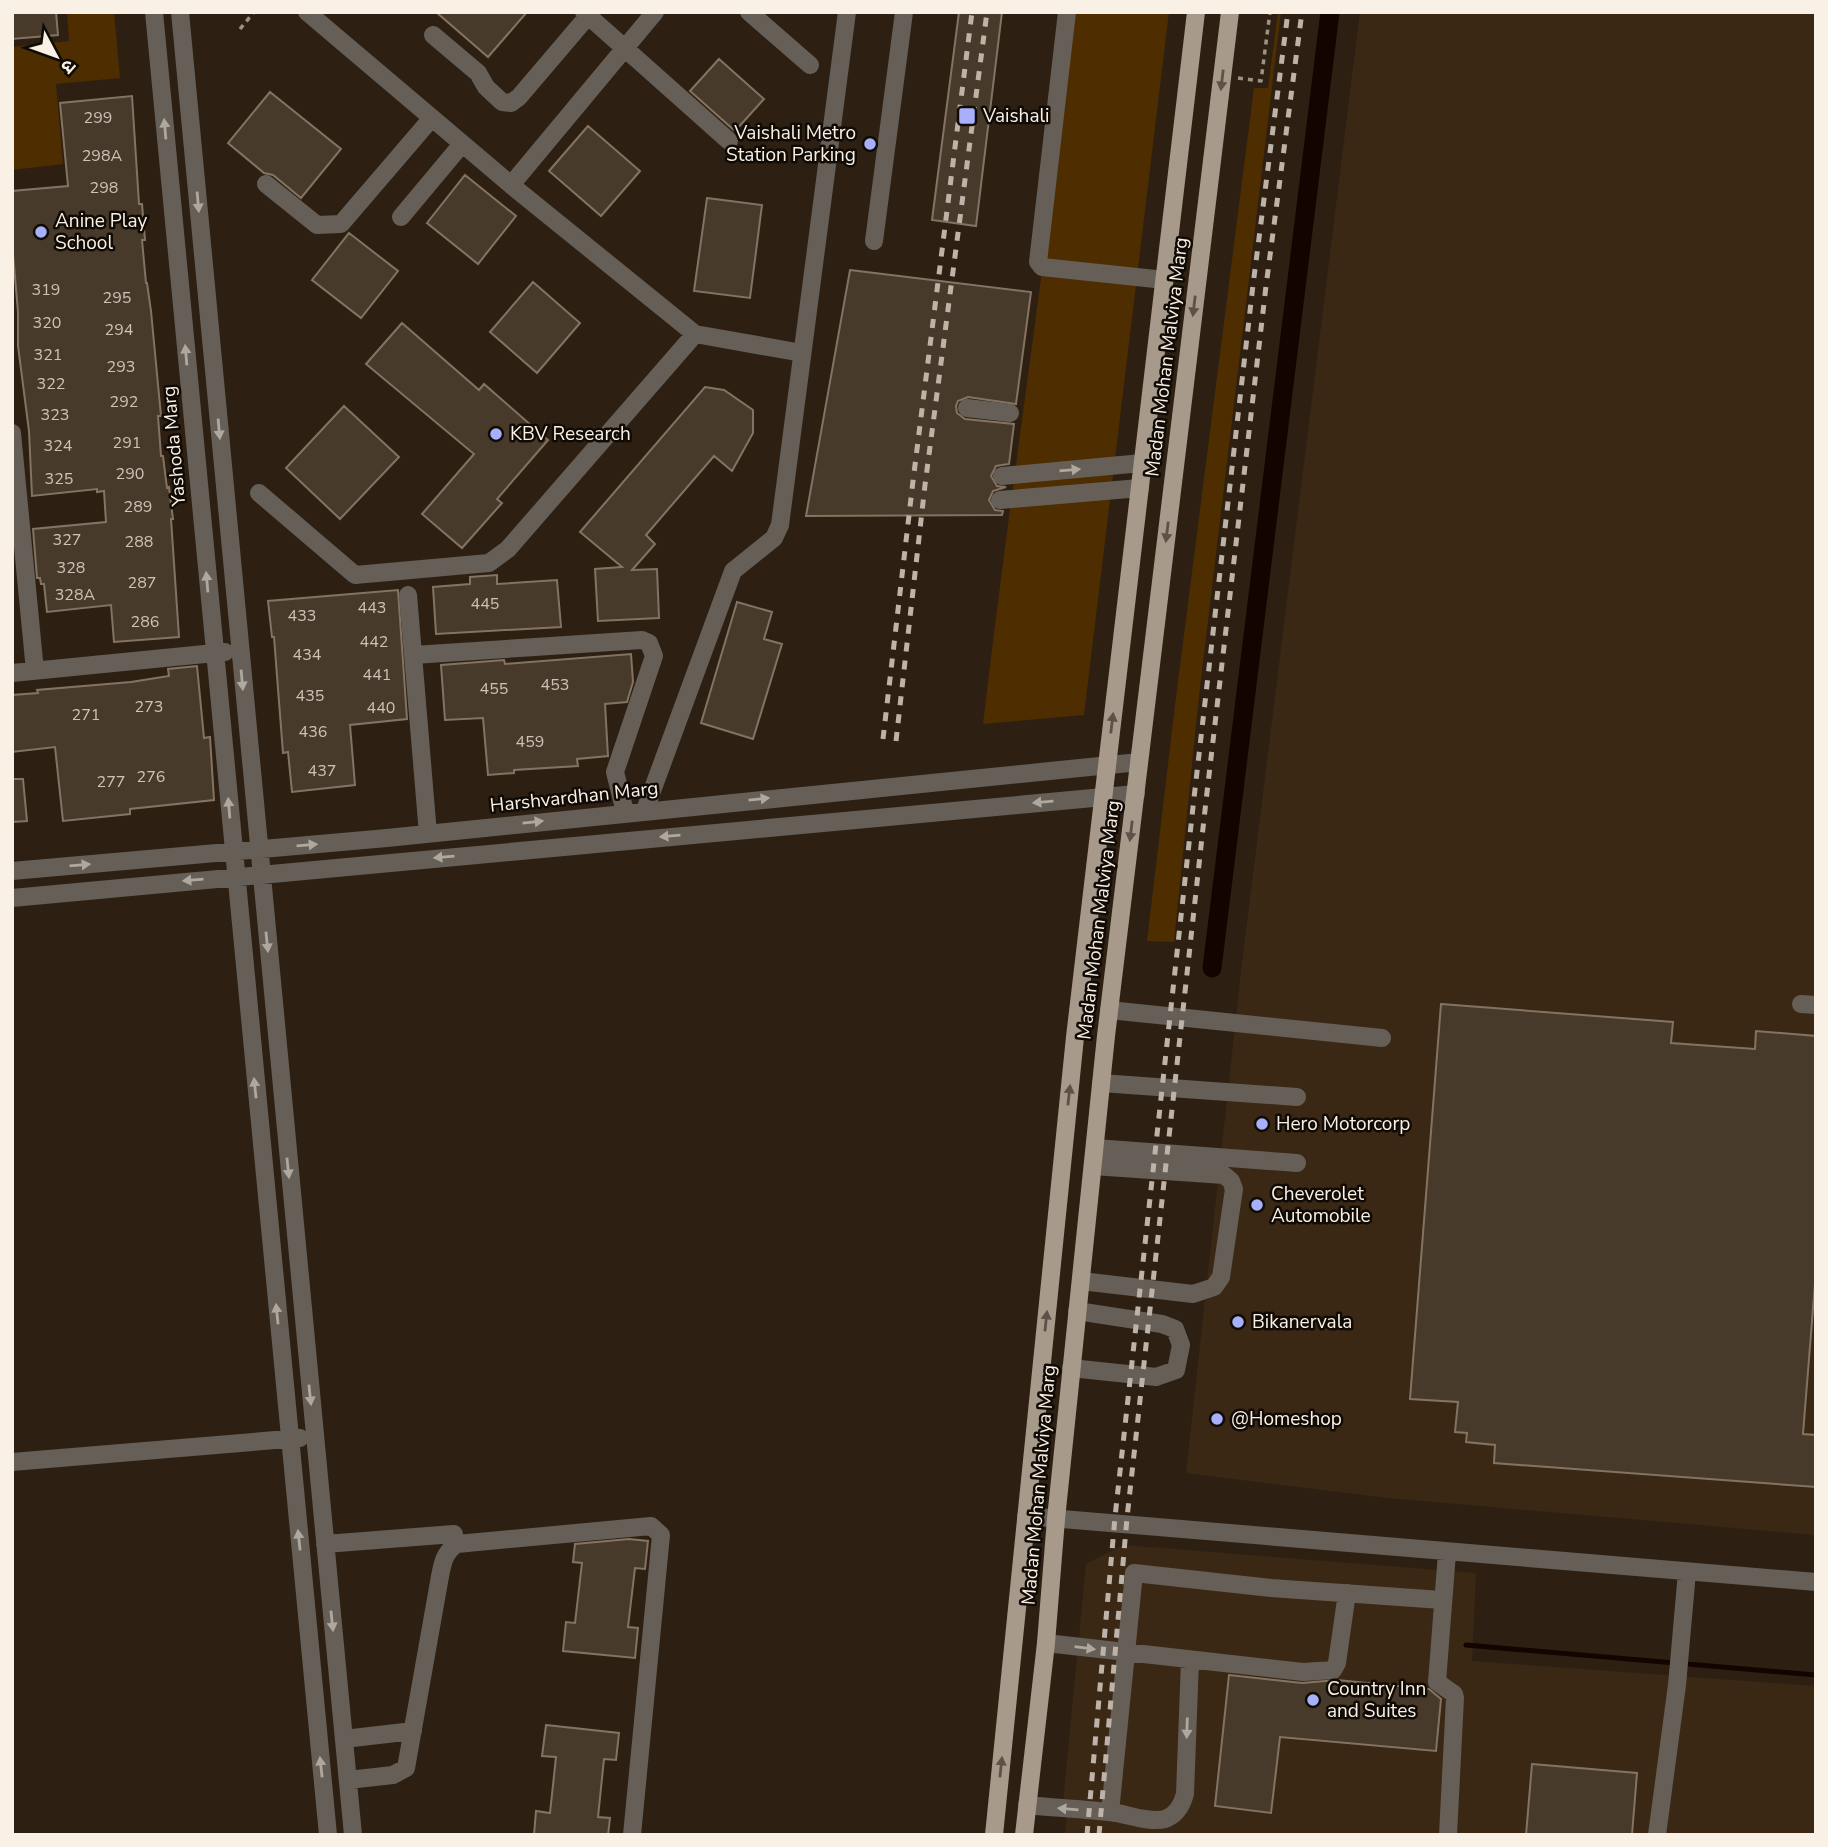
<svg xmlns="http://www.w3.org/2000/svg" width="1828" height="1847" viewBox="0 0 1828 1847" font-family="'Nunito Sans','Noto Sans Devanagari',sans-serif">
<rect width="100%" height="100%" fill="#2d2012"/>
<path fill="#3a2814" d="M1360,12H1816V1535L1388,1498L1186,1473L1242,963Z
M1123,1545L1476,1573L1472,1661L1816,1686V1835H1065L1067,1814L1062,1813L1086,1564Z"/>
<path fill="#4e2d00" d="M67,12H114L120,78L56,84L63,164L12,170V47L69,41Z
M1075,12H1169L1084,715L983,724C1011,486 1047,250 1075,12Z
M1278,12H1281L1199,696L1174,942L1147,941L1175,705L1254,88H1268Z"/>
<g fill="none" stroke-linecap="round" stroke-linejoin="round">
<path stroke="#140400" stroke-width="5" d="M1466,1645L1816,1675"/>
<path stroke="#140400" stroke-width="19" d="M1212,968L1330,12"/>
</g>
<path fill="#483a2a" stroke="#837362" stroke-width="2" d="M12,12H56L58,35L12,39Z
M436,12H527L488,57Z
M959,12H1002L976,226L932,220Z
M719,59L764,99L735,131L690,91Z
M270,92L341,149L301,198L273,175L264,173L228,143Z
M132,96L139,204H142L145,240H142L146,283H147L151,311L161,416H158L161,456H163L167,488L169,487L173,519H171L179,637L114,642L111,605L47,612L44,584H41L40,578H37L33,529L106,522L104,491L97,492V489L32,496L29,431L18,346V312L12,242V191L68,186L60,103Z
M588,126L640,171L601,216L549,171Z
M465,175L516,216L478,264L427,223Z
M707,198L762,205L750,298L694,291Z
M349,233L398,271L361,318L312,280Z
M850,270L1031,292L1016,404L968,397L958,401L956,406L957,413L965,419L1014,424L1009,464L996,466L991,476L997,486L1006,487L993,491L989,500L995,510L1003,511L1002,515L806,516Z
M533,282L580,323L537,373L490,332Z
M402,323L479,390L484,384L548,440L497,499L502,503L462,548L422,514L474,454L366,364Z
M705,387L724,390L753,410V433L732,471L714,456L646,535L655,544L632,570L657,569L659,618L598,621L595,569L622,567L580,532Z
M344,406L399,457L340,519L286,468Z
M497,575V584L557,580L561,627L436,634L433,587L470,584V577Z
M398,590L407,719L350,725L355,785L292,792L288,752L283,753L274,637H272L268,601Z
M737,602L772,612L764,639L782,644L753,739L701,723Z
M631,654L633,682L627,702L605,704L608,756L577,759L578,766L514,770V773L488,775L483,718L445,720L441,665L504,660L505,664Z
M197,666L204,738L210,737L214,800L130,809V814L63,821L55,747L12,752V695L38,693L37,690L131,682L169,676L168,669Z
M12,779H23L27,821L12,822Z
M1441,1004L1673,1022L1671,1043L1755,1049L1756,1031L1816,1036V1271L1803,1434L1816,1435V1487L1494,1463L1495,1445L1466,1442L1467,1433L1455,1432L1458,1402L1410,1399Z
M629,1539L648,1541L645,1569L635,1568L628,1627L638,1628L635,1658L563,1651L566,1622L575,1623L582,1563L573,1562L575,1544Z
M1229,1675L1302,1683L1337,1680L1429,1689L1441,1699L1436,1751L1280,1737L1271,1813L1215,1806Z
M546,1725L619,1733L616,1760L604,1759L598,1817L610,1818L608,1835H534L536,1811L550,1813L556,1757L542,1756Z
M1532,1764L1637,1773L1632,1835H1526Z"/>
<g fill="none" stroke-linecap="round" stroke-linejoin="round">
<path stroke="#9c9286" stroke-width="3.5" stroke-dasharray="5 5" stroke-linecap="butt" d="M240,29L254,12
M1238,78L1261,81L1270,12"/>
<path stroke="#655f57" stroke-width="18" d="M154,12L328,1835
M180,12L353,1835
M307,12L511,185L695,334L802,353
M584,12L729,141
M749,12L810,65
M1067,12L1038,262L1042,267L1165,280
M433,35L478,73L486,87L502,102L511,103L519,97L588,16
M266,184L317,225L341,224L431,119
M511,185L655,12
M401,217L462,144
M874,241L904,12
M967,408L1010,413
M12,433L35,671
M1002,476L1142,463
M259,493L355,575L489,563L508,549L695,334
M1000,500L1140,488
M408,595L428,834
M413,655L642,640L649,643L654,656L615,772L625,812
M12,673L225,652
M645,810L733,571L774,538L780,525L847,12
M12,871L387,838L1139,762
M12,898L1136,794
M1801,1004L1816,1005
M1109,1010L1382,1038
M1101,1083L1297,1097
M1095,1148L1297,1163
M1081,1281L1193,1294L1214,1287L1221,1277L1234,1189L1231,1181L1224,1175L1093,1166
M1071,1368L1156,1377L1176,1370L1181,1345L1175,1329L1162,1324L1077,1311
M12,1462L300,1438
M1026,1516L1816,1582
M325,1544L454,1534
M1447,1553L1437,1682L1454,1694L1455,1698L1448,1835
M1046,1643L1303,1672L1333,1670L1337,1663L1347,1593
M344,1739L413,1731
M348,1780L393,1775L406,1768L439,1582C442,1566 443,1553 457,1544L651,1526L661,1535L632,1835
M1027,1805C1056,1808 1086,1809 1116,1813C1130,1815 1150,1823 1165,1819C1177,1815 1182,1805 1185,1794L1190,1660
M1110,1812L1134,1573L1271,1588L1442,1600
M1657,1835L1677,1685L1687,1572"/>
<path stroke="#a89a8b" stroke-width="18" d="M994,1835L1075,1037L1196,12
M1024,1835L1046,1643L1056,1519L1106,1036L1230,12"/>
<path stroke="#bdb3a8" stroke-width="5" stroke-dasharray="9 9" stroke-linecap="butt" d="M883,739L913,481L972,12
M896,741L925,485L987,12
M1087,1835L1115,1517L1194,798L1253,285L1288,12
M1099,1835L1127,1518L1206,801L1266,286L1302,12"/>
</g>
<defs><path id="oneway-solid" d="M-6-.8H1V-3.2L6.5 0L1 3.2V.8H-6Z" transform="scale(1.75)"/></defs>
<g fill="#5c5248">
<use href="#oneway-solid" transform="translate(1222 80) rotate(97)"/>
<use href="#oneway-solid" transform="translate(1194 306) rotate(97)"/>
<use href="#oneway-solid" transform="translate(1167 532) rotate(97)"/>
<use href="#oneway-solid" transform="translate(1112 723) rotate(-83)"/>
<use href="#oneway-solid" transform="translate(1131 831) rotate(97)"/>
<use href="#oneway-solid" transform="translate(1069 1095) rotate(-84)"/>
<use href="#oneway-solid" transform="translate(1046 1321) rotate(-84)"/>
<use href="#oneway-solid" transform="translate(1001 1767) rotate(-84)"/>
</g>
<g fill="#afa89e">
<use href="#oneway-solid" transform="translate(165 129) rotate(-95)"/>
<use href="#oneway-solid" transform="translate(198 202) rotate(85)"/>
<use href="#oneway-solid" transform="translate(186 355) rotate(-95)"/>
<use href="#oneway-solid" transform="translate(219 429) rotate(85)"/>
<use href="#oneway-solid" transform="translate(1070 470) rotate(-5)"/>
<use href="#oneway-solid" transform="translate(207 582) rotate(-95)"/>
<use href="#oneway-solid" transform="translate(242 680) rotate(85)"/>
<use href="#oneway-solid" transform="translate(759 799) rotate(-6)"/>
<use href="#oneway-solid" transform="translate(1043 802) rotate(175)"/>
<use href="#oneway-solid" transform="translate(229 808) rotate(-95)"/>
<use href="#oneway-solid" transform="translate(533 822) rotate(-6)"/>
<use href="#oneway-solid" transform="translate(670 836) rotate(175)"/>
<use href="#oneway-solid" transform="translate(307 845) rotate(-5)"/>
<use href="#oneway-solid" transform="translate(444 857) rotate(175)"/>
<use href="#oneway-solid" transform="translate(80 865) rotate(-5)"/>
<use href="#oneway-solid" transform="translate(193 880) rotate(175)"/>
<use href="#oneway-solid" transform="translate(267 942) rotate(84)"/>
<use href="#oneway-solid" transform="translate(255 1088) rotate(-96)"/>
<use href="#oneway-solid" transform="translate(288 1168) rotate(84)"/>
<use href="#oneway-solid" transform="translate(277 1314) rotate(-96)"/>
<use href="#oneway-solid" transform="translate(310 1395) rotate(84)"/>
<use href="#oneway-solid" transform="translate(299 1540) rotate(-96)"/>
<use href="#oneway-solid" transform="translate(332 1621) rotate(84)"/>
<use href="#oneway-solid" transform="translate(1085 1648) rotate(7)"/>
<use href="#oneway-solid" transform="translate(1187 1728) rotate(92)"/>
<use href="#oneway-solid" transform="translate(321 1767) rotate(-96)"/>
<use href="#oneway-solid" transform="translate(1068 1809) rotate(-175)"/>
</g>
<g fill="#a8b0fc" stroke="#110b06" stroke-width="2.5">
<rect x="958" y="107" width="18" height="18" rx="3.5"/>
<circle cx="870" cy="144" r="7"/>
<circle cx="41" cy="232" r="7"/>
<circle cx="496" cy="434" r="7"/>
<circle cx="1262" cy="1124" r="7"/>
<circle cx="1257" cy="1205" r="7"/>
<circle cx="1238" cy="1322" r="7"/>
<circle cx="1217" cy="1419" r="7"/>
<circle cx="1313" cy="1700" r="7"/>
</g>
<g text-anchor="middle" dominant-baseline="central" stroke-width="5" stroke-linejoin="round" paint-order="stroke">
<g font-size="16" fill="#cdc2b7">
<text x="98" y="118">299</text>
<text x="102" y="156">298A</text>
<text x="104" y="188">298</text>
<text x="46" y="290">319</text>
<text x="117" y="298">295</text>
<text x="47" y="323">320</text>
<text x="119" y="330">294</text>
<text x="48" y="355">321</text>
<text x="121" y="367">293</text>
<text x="51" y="384">322</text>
<text x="124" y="402">292</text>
<text x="55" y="415">323</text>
<text x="127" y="443">291</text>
<text x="58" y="446">324</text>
<text x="130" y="474">290</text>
<text x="59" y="479">325</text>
<text x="138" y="507">289</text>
<text x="67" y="540">327</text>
<text x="139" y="542">288</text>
<text x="71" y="568">328</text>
<text x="142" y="583">287</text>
<text x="75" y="595">328A</text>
<text x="485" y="604">445</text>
<text x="372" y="608">443</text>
<text x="302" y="616">433</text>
<text x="145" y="622">286</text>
<text x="374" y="642">442</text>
<text x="307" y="655">434</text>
<text x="377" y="675">441</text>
<text x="555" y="685">453</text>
<text x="494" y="689">455</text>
<text x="310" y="696">435</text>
<text x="149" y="707">273</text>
<text x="381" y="708">440</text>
<text x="86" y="715">271</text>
<text x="313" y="732">436</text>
<text x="530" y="742">459</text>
<text x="322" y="771">437</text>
<text x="151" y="777">276</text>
<text x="111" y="782">277</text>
</g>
<g font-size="19" fill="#f9f0e6" stroke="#110b06" text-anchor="start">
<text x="983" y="116">Vaishali</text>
<text x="856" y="133" text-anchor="end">Vaishali Metro<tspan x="856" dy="22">Station Parking</tspan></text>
<text x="55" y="221">Anine Play<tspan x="55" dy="22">School</tspan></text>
<text x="510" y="434">KBV Research</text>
<text x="1276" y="1124">Hero Motorcorp</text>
<text x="1271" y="1194">Cheverolet<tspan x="1271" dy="22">Automobile</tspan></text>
<text x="1252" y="1322">Bikanervala</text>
<text x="1231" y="1419">@Homeshop</text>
<text x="1327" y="1689">Country Inn<tspan x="1327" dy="22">and Suites</tspan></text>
</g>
<g font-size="19" fill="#f9f0e6" stroke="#110b06">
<text transform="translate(1167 357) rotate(-83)">Madan Mohan Malviya Marg</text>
<text transform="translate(174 446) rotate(-95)">Yashoda Marg</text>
<text transform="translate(574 797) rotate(-6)">Harshvardhan Marg</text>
<text transform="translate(1099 920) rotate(-83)">Madan Mohan Malviya Marg</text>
<text transform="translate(1039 1485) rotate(-85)">Madan Mohan Malviya Marg</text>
</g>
</g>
<rect width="1828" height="1847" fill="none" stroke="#f9f0e6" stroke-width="28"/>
<g transform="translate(56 56) rotate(131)" stroke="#110b06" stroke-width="5" paint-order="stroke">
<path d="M0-5L12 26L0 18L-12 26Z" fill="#f9f0e6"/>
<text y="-10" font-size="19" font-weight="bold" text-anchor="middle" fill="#f9f0e6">उ</text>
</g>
</svg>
